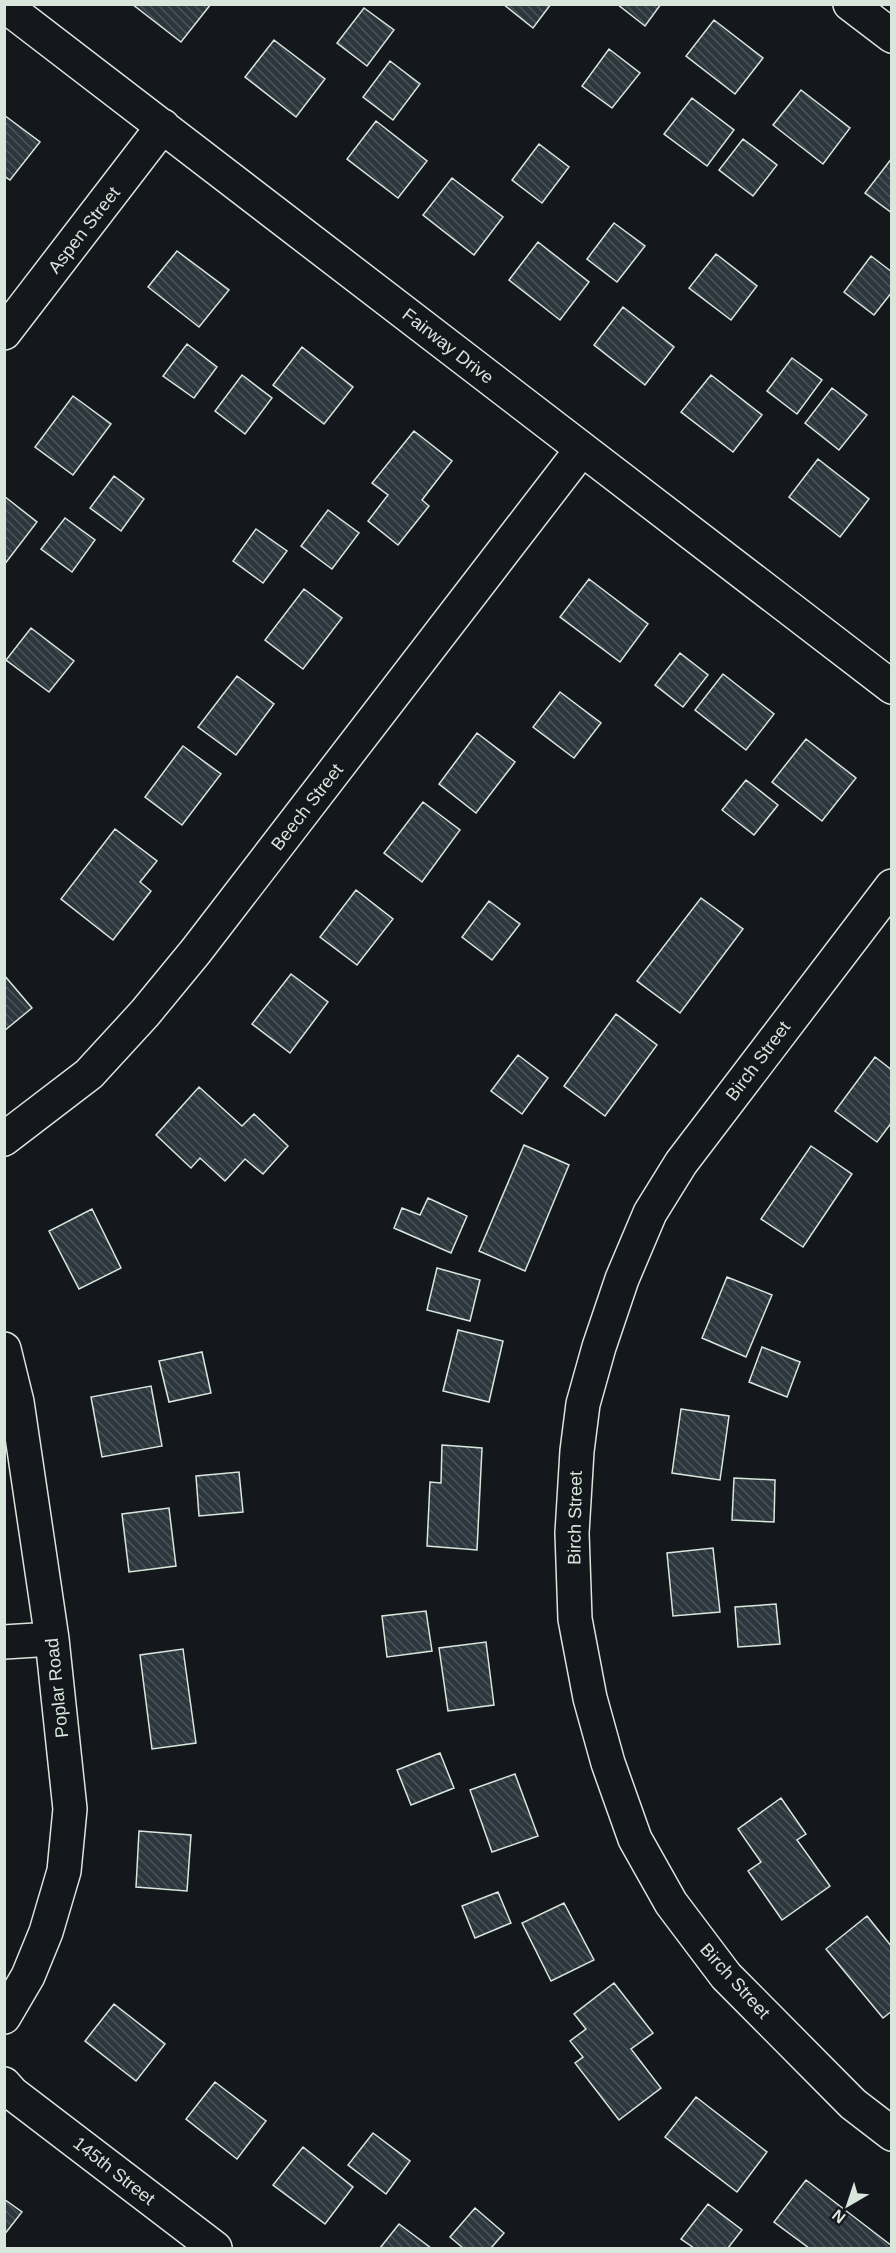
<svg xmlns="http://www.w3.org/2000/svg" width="896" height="2253" viewBox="0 0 896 2253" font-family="Helvetica,sans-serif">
<defs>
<pattern id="building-back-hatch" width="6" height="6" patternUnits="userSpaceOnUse" patternTransform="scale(1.5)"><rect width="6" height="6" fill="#2c363c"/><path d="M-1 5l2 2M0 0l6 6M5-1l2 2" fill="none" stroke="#4a5358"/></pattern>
</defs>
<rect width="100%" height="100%" fill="#14181c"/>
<path fill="url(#building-back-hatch)" stroke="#d8e6dc" stroke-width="1.5" d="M132,4H211L181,42Z
M503,4H551L533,28Z
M617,4H661L645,26Z
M364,8L394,30L367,66L337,43Z
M714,20L763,58L735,94L686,56Z
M274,40L325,79L296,117L245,77Z
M609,49L640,73L612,108L582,86Z
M390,61L420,84L393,120L363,97Z
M801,90L850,128L823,164L773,125Z
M692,98L734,130L707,166L664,134Z
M4,115L40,142L10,180L4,176Z
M376,121L427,161L398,198L347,159Z
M743,139L777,165L753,196L719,170Z
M539,144L569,167L542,203L512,180Z
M892,158V213L865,193Z
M452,178L503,217L474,255L423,215Z
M614,223L645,246L617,282L587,259Z
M538,242L589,282L560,320L509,280Z
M177,251L229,290L199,327L148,287Z
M716,254L757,286L731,320L689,288Z
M871,256L892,272V292L874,315L844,292Z
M623,307L674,347L645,385L594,345Z
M187,344L217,367L194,398L163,376Z
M302,347L353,387L324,424L273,385Z
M792,358L822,380L797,414L767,391Z
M242,375L272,398L245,434L215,411Z
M711,375L762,415L733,452L681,412Z
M832,388L867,415L839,450L805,423Z
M73,396L111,424L73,475L35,447Z
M414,431L452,461L422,500L429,506L398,545L368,521L388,495L372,483Z
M818,459L869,499L840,537L789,497Z
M114,476L144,499L121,531L90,508Z
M4,496L37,522L4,565Z
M328,510L359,533L332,569L301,546Z
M65,518L95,540L72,572L41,549Z
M256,529L287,551L263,583L233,561Z
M589,579L648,624L620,662L560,617Z
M304,589L342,618L303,669L265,640Z
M31,628L74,661L49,692L6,660Z
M680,653L708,675L683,707L655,685Z
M723,674L774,714L746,750L695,710Z
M237,676L274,704L236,755L198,727Z
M560,692L601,723L574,758L533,727Z
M477,733L515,762L476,813L439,784Z
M806,739L856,778L822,821L772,782Z
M183,746L221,774L182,825L145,797Z
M746,780L778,805L754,835L722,810Z
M423,802L460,830L422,882L384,853Z
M115,829L157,861L140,882L151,891L113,940L61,899Z
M356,890L393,919L357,965L320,937Z
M701,898L743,929L680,1013L637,981Z
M489,901L520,924L492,960L462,937Z
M291,974L328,1002L290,1053L252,1024Z
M4,975L32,1008L4,1031Z
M616,1014L657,1045L605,1116L564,1086Z
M518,1055L548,1078L522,1114L491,1091Z
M875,1057L892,1070V1122L877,1142L835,1111Z
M199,1087L242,1126L254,1114L288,1146L263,1174L245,1159L225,1181L200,1158L191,1168L156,1135Z
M524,1145L569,1165L525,1271L479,1251Z
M811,1146L852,1174L803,1247L761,1219Z
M428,1198L467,1216L451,1253L394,1228L402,1208L420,1215Z
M92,1209L121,1268L79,1289L49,1231Z
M437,1268L480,1280L470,1321L427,1310Z
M727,1277L772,1295L746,1357L702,1338Z
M458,1330L503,1341L489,1402L443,1391Z
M762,1347L800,1362L787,1397L749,1382Z
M202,1352L211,1393L169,1402L159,1361Z
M151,1386L162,1446L102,1457L91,1397Z
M681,1409L729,1416L720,1480L672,1473Z
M442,1445L482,1448L477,1550L427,1546L430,1482L441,1483Z
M239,1472L243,1512L199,1516L196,1476Z
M734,1478L775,1480L774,1522L732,1520Z
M169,1508L176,1566L129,1572L122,1514Z
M713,1548L720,1612L673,1616L667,1553Z
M776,1604L780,1644L738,1647L735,1607Z
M426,1611L432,1651L387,1657L382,1616Z
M486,1642L494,1705L448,1711L439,1648Z
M183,1649L196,1743L152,1749L140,1655Z
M440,1753L454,1788L411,1805L397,1770Z
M515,1774L538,1836L492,1852L470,1790Z
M781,1798L806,1834L797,1840L830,1886L782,1920L748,1871L761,1862L738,1829Z
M139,1831L191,1835L187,1891L136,1887Z
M498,1892L511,1923L475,1938L462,1906Z
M564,1903L594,1960L551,1981L522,1923Z
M867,1916L892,1947V2011L883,2018L826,1949Z
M614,1983L653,2033L631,2049L661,2088L619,2120L575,2063L583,2057L570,2041L586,2029L574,2014Z
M114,2004L165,2044L136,2081L85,2041Z
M215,2082L266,2121L237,2159L186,2119Z
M696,2097L767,2152L737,2192L665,2137Z
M373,2133L410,2161L386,2194L348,2165Z
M303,2147L353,2187L325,2224L273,2185Z
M806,2180L892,2246V2248H809L774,2222Z
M4,2199L22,2212L4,2235Z
M708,2204L742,2230L728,2248H694L681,2239Z
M475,2208L504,2233L491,2248H463L450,2237Z
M399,2224L431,2248H380Z"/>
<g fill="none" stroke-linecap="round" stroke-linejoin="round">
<g stroke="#d8e6dc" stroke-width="36">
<path id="minor" d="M850,4L892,36
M4,5L892,687
M4,333L163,126
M892,886L681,1163L650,1213L622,1279L599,1347L583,1404L577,1451L572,1533L575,1619L590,1698L608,1763L635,1839L671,1903L726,1976L853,2104L892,2134
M4,1139L89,1074L145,1013L196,951L582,449
M4,1349L17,1402L52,1639L70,1809L64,1871L46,1932L28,1976L4,2017
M4,1642L52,1639
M4,2084L12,2093L215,2248"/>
</g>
<use href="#minor" stroke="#14181c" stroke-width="33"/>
</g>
<g text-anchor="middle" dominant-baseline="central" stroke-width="4.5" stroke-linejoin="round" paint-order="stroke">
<g font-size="18" fill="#d8e6dc" stroke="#14181c">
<text transform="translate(84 230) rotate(-52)">Aspen Street</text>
<text transform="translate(448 346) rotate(38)">Fairway Drive</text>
<text transform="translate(307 807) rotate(-52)">Beech Street</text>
<text transform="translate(758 1061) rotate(-53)">Birch Street</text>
<text transform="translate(575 1518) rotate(-89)">Birch Street</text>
<text transform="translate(57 1688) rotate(-96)">Poplar Road</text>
<text transform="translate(735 1981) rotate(48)">Birch Street</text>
<text transform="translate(114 2171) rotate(38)">145th Street</text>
</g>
</g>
<rect width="896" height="2253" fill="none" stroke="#d8e6dc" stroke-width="12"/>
<g transform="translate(848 2205) rotate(219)" stroke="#14181c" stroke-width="4.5" paint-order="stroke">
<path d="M0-4.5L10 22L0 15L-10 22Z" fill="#d8e6dc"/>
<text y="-9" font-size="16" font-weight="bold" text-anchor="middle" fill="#d8e6dc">N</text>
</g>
</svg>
